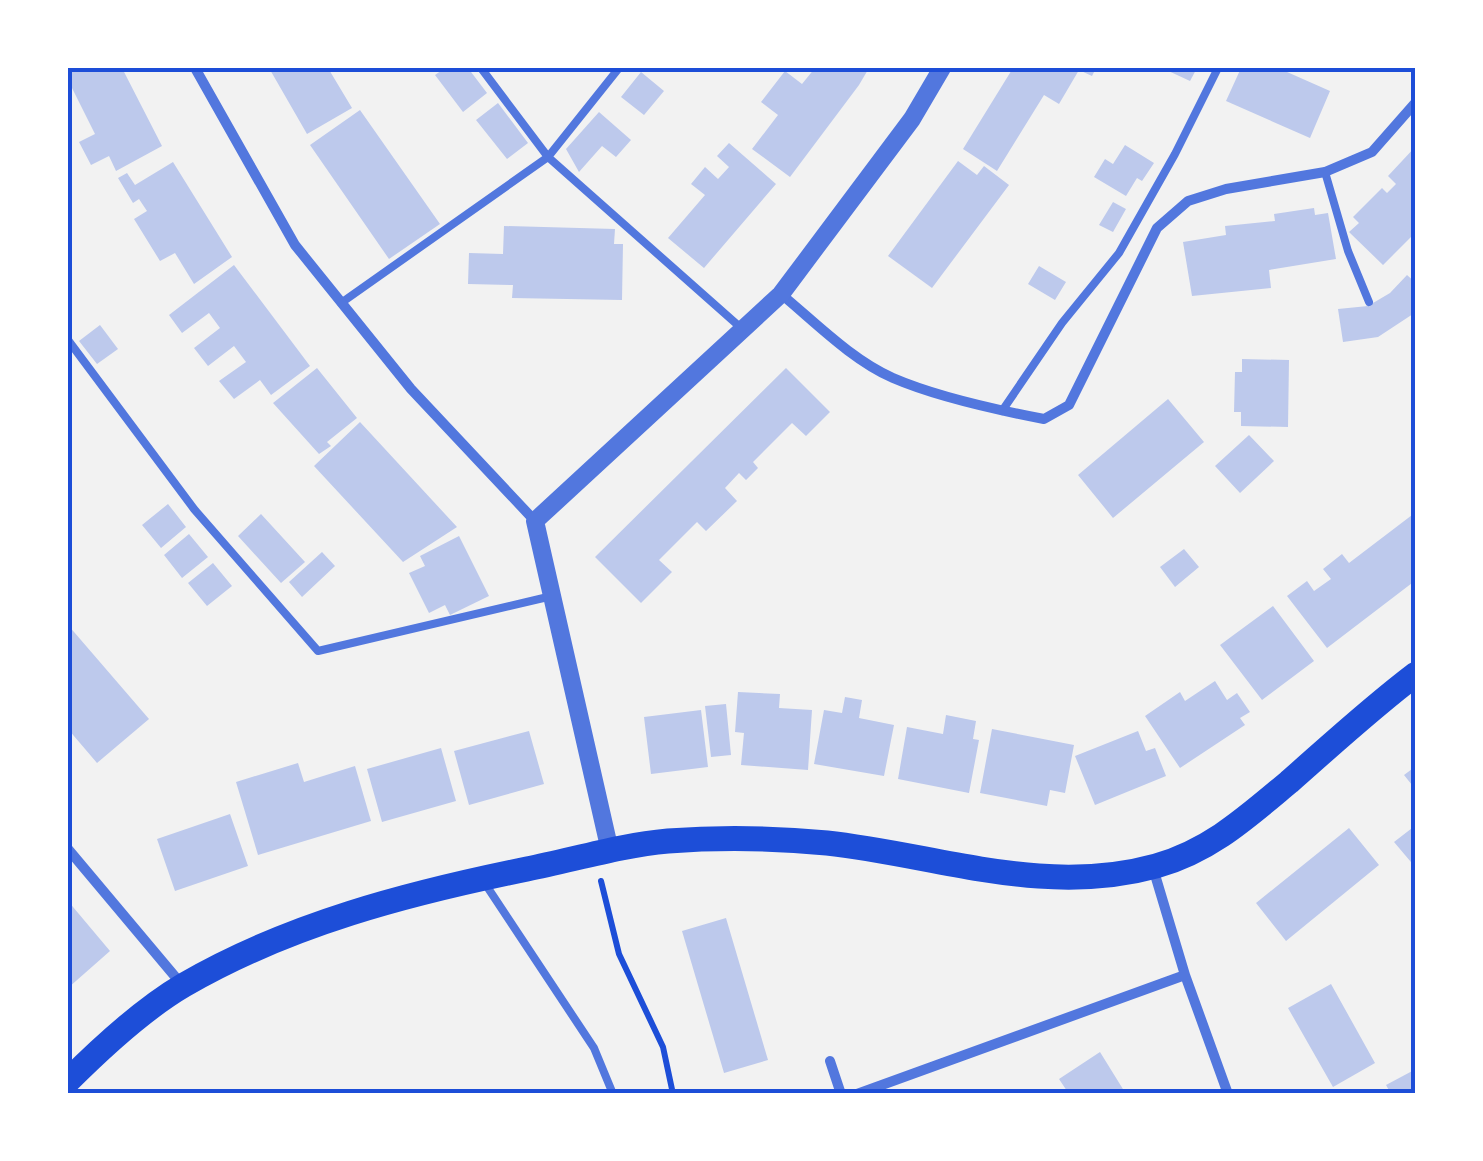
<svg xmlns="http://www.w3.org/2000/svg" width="1483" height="1161" viewBox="0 0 1483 1161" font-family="'Varela Round',sans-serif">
<rect width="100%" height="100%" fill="#f2f2f2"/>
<path fill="#bdc9ec" d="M68,68H122L162,146L116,171L109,156L91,165L79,142L95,134L70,84L68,85Z
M269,68H328L352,108L307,134Z
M445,68H468L487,93L463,112L435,75Z
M815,68H869L859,85L790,177L752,149L778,115L761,102L785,71L802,84Z
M1013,68H1096L1092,76L1079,70L1059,104L1044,95L997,171L963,149Z
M1162,68H1197L1190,81Z
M1241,68H1278L1330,91L1310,138L1226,101Z
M641,72L664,91L644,115L621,97Z
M498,103L528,143L507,159L476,120Z
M360,110L440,224L389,259L310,145Z
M599,112L631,140L616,157L602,146L579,172L566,149Z
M729,143L776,184L704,268L668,238L705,195L691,184L705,167L718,179L729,167L717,156Z
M1125,145L1154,163L1142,181L1137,178L1126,196L1094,177L1105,159L1113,164Z
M1416,146V232L1383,265L1349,232L1359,223L1353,217L1382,188L1387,193L1396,184L1388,176Z
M958,161L977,175L984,166L1009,185L932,288L888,256Z
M173,162L232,257L194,284L175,253L160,261L134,219L147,211L139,199L133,203L118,178L127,173L135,185Z
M1113,202L1126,209L1113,232L1099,225Z
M1314,208L1315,215L1328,213L1336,259L1269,270L1271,288L1192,296L1183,242L1226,235L1225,226L1275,221L1274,214Z
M504,226L615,229L614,244H623L622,300L512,298L513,285L468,284L469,253L503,254Z
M234,265L310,366L271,395L260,380L234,399L219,381L246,362L234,346L208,366L194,348L220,328L209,313L182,333L169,315Z
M1039,266L1066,282L1055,300L1028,284Z
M1407,275L1416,283V312L1378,337L1343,342L1338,309L1368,306L1390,293Z
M100,325L118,349L97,364L79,341Z
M1242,359L1289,360L1288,427L1241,426V412H1234L1235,372H1242Z
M317,368L357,418L327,442L331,446L319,454L273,403Z
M786,368L830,412L806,436L792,423L753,462L758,468L746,480L739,473L725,488L737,501L706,531L697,522L659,560L672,572L641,603L595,557Z
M1168,399L1204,442L1113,518L1078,475Z
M360,422L457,527L403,562L314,466Z
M1249,435L1274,461L1240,493L1215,466Z
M168,504L186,527L161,548L142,525Z
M1416,512V580L1327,648L1287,596L1307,581L1314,591L1331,579L1323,569L1342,554L1349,563Z
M261,514L305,562L281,583L238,536Z
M189,534L208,557L182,578L164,555Z
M459,536L489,596L450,615L445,605L429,613L409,573L425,566L420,556Z
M1184,549L1199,567L1175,587L1160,567Z
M322,552L335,566L302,597L289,582Z
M213,563L232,586L207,606L188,583Z
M1273,606L1314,661L1262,700L1220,645Z
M68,625L149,719L97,763L68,729Z
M1215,681L1227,700L1237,693L1250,712L1240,718L1245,725L1180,768L1145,716L1180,692L1185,701Z
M738,692L780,694L779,708L812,710L808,770L741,765L744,733L735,732Z
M845,697L862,700L859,718L894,725L884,776L814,764L824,710L842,713Z
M726,704L731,755L711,757L705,706Z
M701,710L708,767L651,774L644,717Z
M946,715L976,721L973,739L979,740L969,793L898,779L907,727L943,734Z
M992,729L1074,745L1065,793L1050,790L1047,806L980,793Z
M529,731L544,784L469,805L454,751Z
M1138,731L1146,751L1155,748L1166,776L1095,805L1075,756Z
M441,748L456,801L382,822L367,769Z
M298,763L304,782L355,766L371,821L258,855L236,782Z
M1416,766V790L1404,775Z
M230,814L248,866L175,891L157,839Z
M1416,825V868L1394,842Z
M1349,828L1379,865L1286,941L1256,903Z
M68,901L110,951L68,988Z
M726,918L768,1060L724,1073L682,931Z
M1331,984L1375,1063L1333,1087L1288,1008Z
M1100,1052L1126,1094H1069L1059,1079Z
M1416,1069V1094H1391L1386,1085Z"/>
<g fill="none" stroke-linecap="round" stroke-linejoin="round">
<path stroke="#1d4ed8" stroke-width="6" d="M601,881L619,954L663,1047L673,1094"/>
<path stroke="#5277de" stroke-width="8" d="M619,68L548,157L740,327
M1325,172L1348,251L1369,302
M341,303L548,157L481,68
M68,340L194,509L318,651L552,596
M1002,411L1062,323L1119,253L1175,154L1218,68
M484,882L594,1048L613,1094"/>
<path stroke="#5277de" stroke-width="10" d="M195,68L295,245L411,389L535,521
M781,294C816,323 852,360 893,378C937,397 997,410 1044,419L1069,405L1157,228L1188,201L1226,189L1325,172L1372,152L1416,102
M68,849L183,986
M1153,868L1185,975L1228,1094
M830,1061L841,1094
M857,1094L1185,975"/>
<path stroke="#5277de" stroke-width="18" d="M610,851L535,521L781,294L912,119L942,68"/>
<path stroke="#1d4ed8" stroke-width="25" d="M68,1081C102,1047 143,1009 184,985C289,924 409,893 527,869C573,860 621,845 668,841C720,837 775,838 827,843C937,855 1044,897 1156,866C1210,851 1247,817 1289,782C1330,746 1371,708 1416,674"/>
</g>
<rect width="1483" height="1161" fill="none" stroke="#ffffff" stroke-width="140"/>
<rect x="70" y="70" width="1343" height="1021" fill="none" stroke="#1d4ed8" stroke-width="4"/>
</svg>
